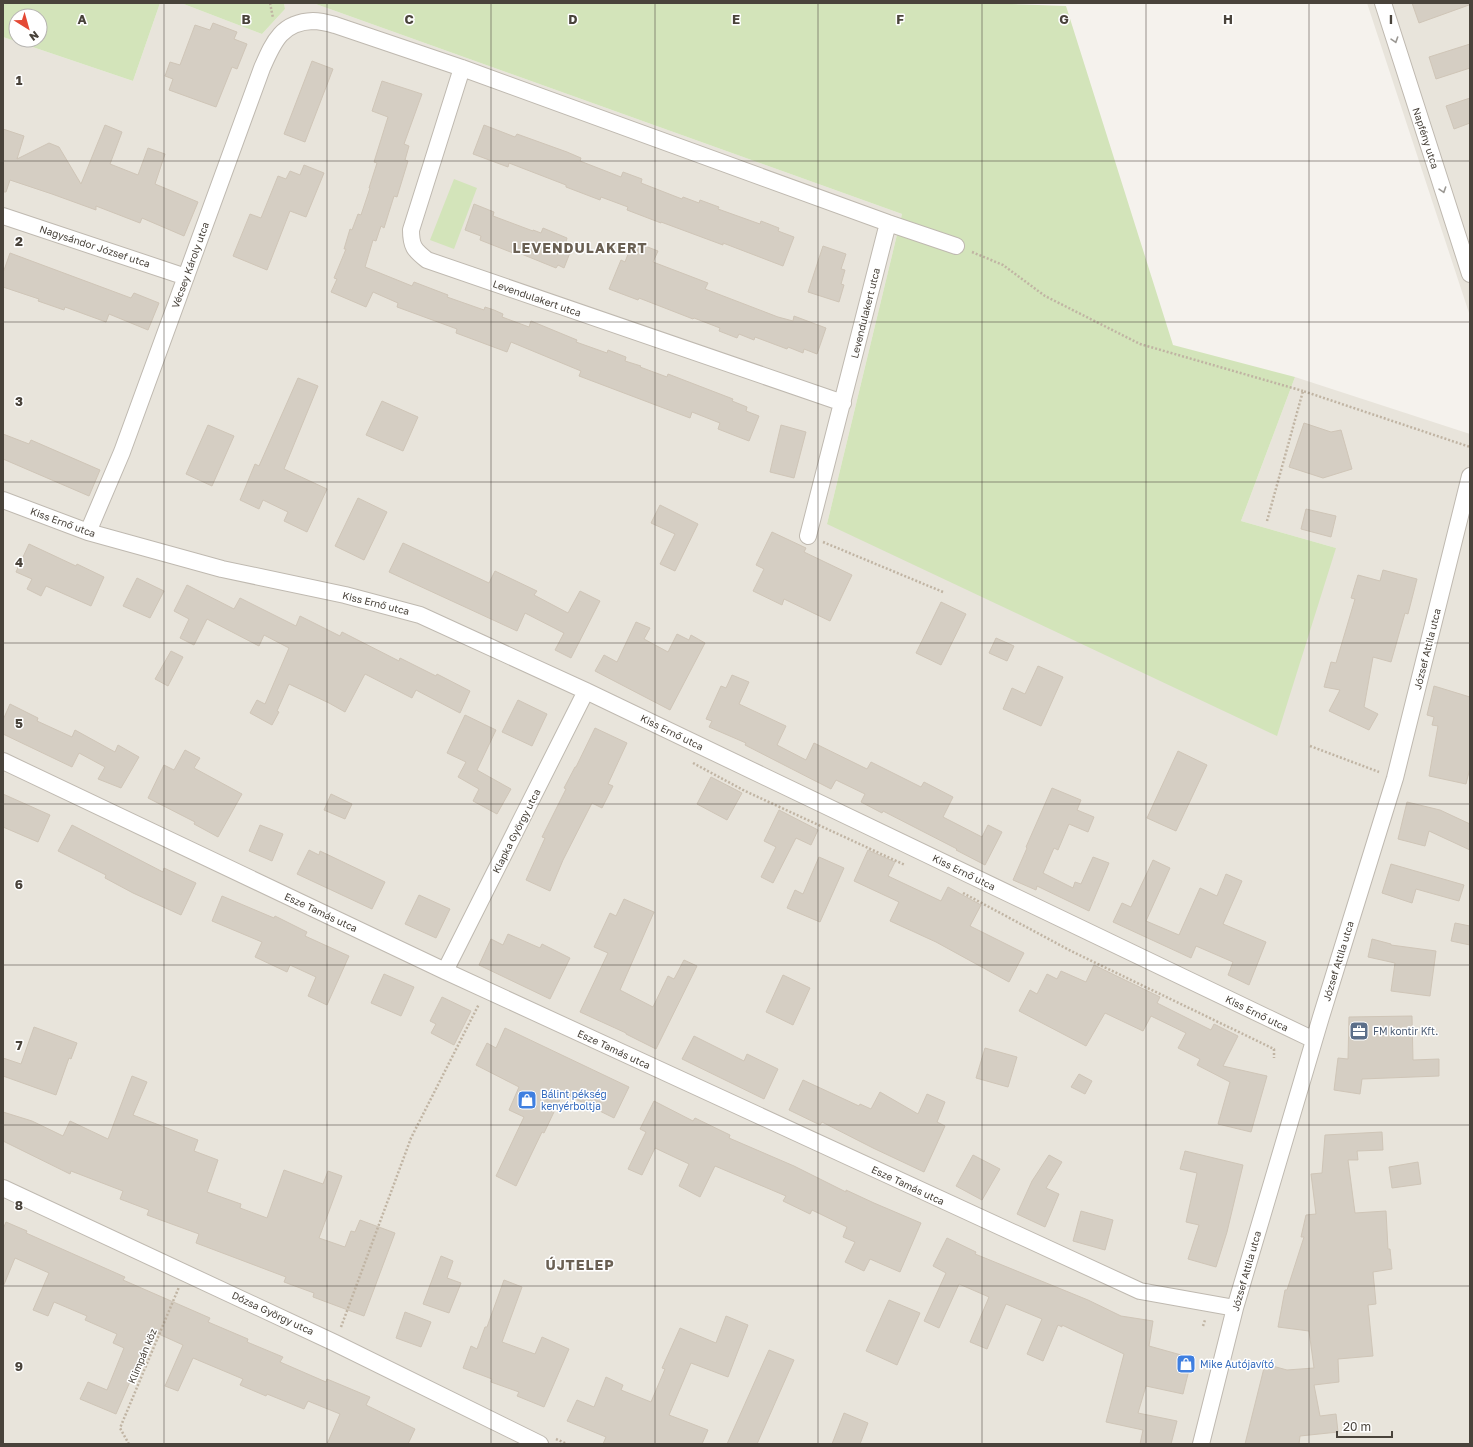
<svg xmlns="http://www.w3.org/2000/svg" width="1473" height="1447" viewBox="0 0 1473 1447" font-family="'Golos Text',sans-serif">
<rect width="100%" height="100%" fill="#f5f2ed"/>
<path fill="#e8e4db" d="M160,3H181L262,34L285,9L284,3H313L902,214L827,524L1336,548L1241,521L1295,377L1470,434V1444H3V37L133,81Z
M1367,3H1470V316Z"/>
<path fill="#d3e4ba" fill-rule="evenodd" d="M3,3H160L133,81L3,37ZM16,16H40V40H16Z
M181,3H284L285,9L262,34Z
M313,3H985L1066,6L1173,345L1295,377L1241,521L1336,548L1277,736L827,524L902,214Z
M454,179L477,188L454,249L430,240Z"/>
<path fill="#d5cec3" stroke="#cfc5b7" d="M1412,3H1469V5L1419,23Z
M213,23L237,32L234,39L247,44L237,69L232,67L216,107L169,90L173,79L165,76L170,62L180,65L195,25L210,30Z
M1470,44V68L1436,79L1429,57Z
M312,61L333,69L305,142L284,134Z
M382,81L422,94L404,144L409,146L405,160L408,161L397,197L394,196L384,228L381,226L376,241L373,240L365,267L412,286L414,282L448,295L447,297L484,310L485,307L494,310L503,314L502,317L529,327L531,321L577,340L576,342L607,353L608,350L626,357L625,361L641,366L640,367L667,377L668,374L733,399L732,401L747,407L746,411L759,416L749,441L718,429L720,423L692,412L690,418L579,376L581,371L511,342L507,352L456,333L457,329L397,307L398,303L373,292L366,307L331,292L337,279L334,278L346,249H344L350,229L352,230L358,214L361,215L370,188H369L377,163L374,162L388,117L372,111Z
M1470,98V123L1454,129L1446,106Z
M105,125L122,132L110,164L138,175L148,148L165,154L155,184L198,202L184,236L142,218L140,223L96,206V210L52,194L10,180L6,192H3V129L24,136L17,159L49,143L59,147L81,184Z
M484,125L515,137L517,134L567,152L581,158L580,161L621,177L623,172L642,179L641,183L682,199L683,197L699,203L700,200L719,207L718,209L760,224L761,221L779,228L778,231L794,237L783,266L723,243V245L661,222V223L627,210L628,207L601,197L600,200L566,187V185L509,163L508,167L473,154Z
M304,165L324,173L306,217L290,211L267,270L233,256L250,214L261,218L278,176L286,179L290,171L300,175Z
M474,204L494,212L493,216L533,231V230L541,233L543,228L567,238L566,242L573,245L564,268L558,265L556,268L514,251L513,253L480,240L481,236L465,230Z
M640,244L658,251L653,262L708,283L705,289L778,317L793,321L794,316L826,328L817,354L804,349L803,353L788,347L787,349L755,337L754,340L739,334L737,338L719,331L720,328L694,318L693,319L639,298L638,300L609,289L621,260L625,262L630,249L637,251Z
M823,246L846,254L841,269L845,270L841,284L844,285L839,302L808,292Z
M10,253L131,298L134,293L159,303L148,330L109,314L106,322L65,307L64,310L38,301L39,299L3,287V273Z
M298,378L318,386L284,469L327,489L307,532L284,521L288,512L263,500L259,509L240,500L255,464L259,466Z
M382,401L418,417L403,451L366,435Z
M1304,423L1331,432L1341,430L1352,469L1323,478L1289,467Z
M208,425L234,436L212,486L186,474Z
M781,425L806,432L794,478L770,472Z
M3,434L29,444L31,440L100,470L89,496L3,459Z
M358,498L387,512L364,560L335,546Z
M660,505L698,524L675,571L660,564L675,534L651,523Z
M1306,509L1336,516L1331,537L1301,529Z
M772,532L806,548L804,552L852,575L830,621L784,599L782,605L753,591L764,569L756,565Z
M403,543L489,583L495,571L537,591L534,595L568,613L580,591L600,601L571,658L555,650L564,633L525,613L517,631L389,572Z
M29,544L76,566L77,564L104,577L91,606L46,586L41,596L27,589L32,579L16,572Z
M1383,570L1417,579L1408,614L1405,613L1391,662L1373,657L1364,707L1378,714L1369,730L1329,711L1340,690L1324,687L1331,662L1336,663L1355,599L1351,598L1358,575L1380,581Z
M137,578L164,591L150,618L123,606Z
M187,585L234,609L240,598L296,626L300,616L340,636L342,632L399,661L400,658L436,676L437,674L470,691L460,713L416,690L412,698L365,674L345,712L329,703L289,684L277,711L279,712L272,725L250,713L257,700L265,704L289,648L264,635L259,646L207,619L194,645L180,638L189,619L174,611Z
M941,602L966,614L941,665L916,653Z
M636,622L650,628L644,639L668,652L677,634L689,640L691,635L705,643L670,710L595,671L604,655L617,662Z
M996,638L1014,646L1007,661L989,653Z
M171,651L183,657L168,686L155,679Z
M1038,666L1063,677L1041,726L1003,709L1012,688L1025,694Z
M732,675L749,682L739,704L786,726L777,745L806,760L814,743L867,769L871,762L921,787L924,782L953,797L943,817L982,837L988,825L1002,832L985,865L956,850L957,849L883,811L882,813L861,802L865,794L836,780L831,789L745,745L746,743L709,727L712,721L706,719L721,686L726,688Z
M1434,686L1470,697V768L1466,784L1429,776L1438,726L1432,725L1434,717L1427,715Z
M518,700L547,714L532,746L502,732Z
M10,704L38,718L37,721L72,737L75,730L115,752L118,745L139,757L121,788L98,779L105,767L79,753L72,767L3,734V720Z
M465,715L496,730L477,770L511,789L497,814L473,801L479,789L458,777L466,762L447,753Z
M595,728L627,743L608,784L613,786L602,808L592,803L563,860L550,891L526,880L545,838L542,837L566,789L564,788L575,767H576Z
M185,750L200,758L194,768L242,794L218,837L194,824L195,822L148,798L164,765L174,770Z
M1178,751L1207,765L1176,831L1147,818Z
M711,777L742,793L727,820L697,804Z
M1052,788L1081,800L1077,810L1094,817L1088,832L1069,824L1058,850L1054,848L1043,873L1073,888L1075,882L1081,884L1093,857L1109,863L1089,911L1037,886L1036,890L1013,880L1027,848L1026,847Z
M3,794L50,815L38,842L3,827Z
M331,794L352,804L345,819L324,810Z
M1407,802L1440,810L1470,824V850L1429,831L1425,846L1398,839Z
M779,810L818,830L811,845L796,838L773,883L761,877L776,847L764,841Z
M72,825L163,872L164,868L196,883L181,915L133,893L105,878L106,875L58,851Z
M260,825L283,834L272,861L249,851Z
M309,850L319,855L320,851L385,882L372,909L297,874Z
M868,850L895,862L888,876L941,901L948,887L981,905L970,926L1024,953L1009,982L936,942L890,921L899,902L854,881Z
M819,857L844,868L820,922L787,908L795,890L803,894Z
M1153,860L1170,868L1146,921L1179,935L1200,888L1217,896L1226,874L1242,881L1223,924L1266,942L1249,985L1228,975L1233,962L1196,946L1191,958L1113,922L1122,903L1131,907Z
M1391,864L1464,885L1459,901L1416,889L1412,903L1382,893Z
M419,895L450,909L436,938L405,924Z
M222,896L274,918L275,916L307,932L305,936L349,956L327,1005L308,996L316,977L290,965L287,972L255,957L262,942L212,921Z
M624,899L654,912L620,990L653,1007L668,976L674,979L684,960L697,966L656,1049L626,1034V1033L580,1012L608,953L594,947L610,913L616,916Z
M1455,923L1470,926V945L1451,941Z
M508,934L540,948L542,944L570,958L550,999L479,965L491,939L503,945Z
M1372,939L1391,944V945L1436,951L1430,996L1391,991L1395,963L1368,957Z
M1094,965L1160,997L1157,1003L1211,1030L1214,1024L1238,1036L1223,1066L1267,1076L1251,1132L1218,1124L1230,1082L1197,1065L1200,1059L1178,1048L1186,1033L1151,1016L1143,1031L1105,1013L1086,1046L1019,1011L1030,990L1037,994L1047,974L1057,979L1061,971L1086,982Z
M384,974L414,987L401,1016L371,1003Z
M783,975L810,988L793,1025L766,1012Z
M442,997L471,1011L454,1045L431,1033L436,1024L430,1021Z
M1412,1016L1413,1060L1439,1059V1076L1362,1079L1360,1094L1334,1090L1338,1058L1348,1059L1349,1017Z
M34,1027L77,1043L71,1059L69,1058L56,1095L3,1076V1058L21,1064Z
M505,1028L629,1087L614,1118L563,1093L544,1133L542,1132L516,1186L496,1176L524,1117L509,1110L519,1087L476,1065L487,1043L496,1048Z
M694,1036L744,1061L747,1054L778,1069L764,1099L682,1059Z
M985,1048L1017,1057L1008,1087L976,1078Z
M1079,1074L1092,1081L1085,1094L1071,1087Z
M132,1076L147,1082L133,1115L198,1140L194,1151L218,1160L207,1192L241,1204L240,1208L267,1218L284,1170L323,1184L328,1171L342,1176L319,1238L345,1247L351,1231L355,1232L360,1220L395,1233L364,1316L313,1297L314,1293L284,1282L286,1277L196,1243L199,1234L147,1215L149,1210L120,1199L123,1191L71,1171L70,1174L3,1141V1112L32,1121L63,1136L70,1121L108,1139Z
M803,1080L859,1106L860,1104L871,1109L880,1092L918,1114L927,1094L945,1102L937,1122L945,1126L924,1172L873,1148L822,1122L820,1125L789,1110Z
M654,1101L693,1121L695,1118L730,1135L729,1138L794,1166L846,1192V1190L874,1203L921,1223L900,1272L870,1259L864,1271L845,1262L855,1242L843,1237L847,1227L812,1210L810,1214L783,1201L786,1196L715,1166L700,1197L679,1186L689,1164L655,1148L642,1175L628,1169L646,1132L640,1129Z
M1382,1132L1383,1150L1357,1151L1358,1160H1348L1355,1213L1386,1211L1388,1249H1390L1392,1269L1373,1272L1376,1304L1368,1305L1373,1356L1338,1359L1339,1382L1314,1385L1320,1416L1336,1414L1338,1432L1300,1436L1299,1444H1245L1265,1364L1287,1370L1314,1368L1309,1331L1278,1327L1285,1290H1287L1304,1237H1301L1306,1215L1316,1214L1311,1174L1322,1173L1325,1135Z
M1185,1151L1243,1165L1227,1232L1216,1267L1188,1259L1199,1225L1186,1222L1197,1173L1180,1169Z
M973,1155L1000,1169L982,1200L956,1186Z
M1049,1155L1062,1162L1046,1188L1059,1194L1045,1227L1017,1214L1032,1181Z
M1418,1162L1421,1184L1392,1188L1389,1167Z
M1081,1211L1113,1220L1105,1250L1073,1241Z
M6,1222L27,1231L26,1233L125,1277L123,1280L210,1318L208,1322L248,1339L247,1342L283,1357L280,1362L326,1382L327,1379L370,1397L366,1405L415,1429L408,1444H327L340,1414L308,1401L304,1409L267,1394L266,1396L240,1385L243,1379L193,1358L178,1391L165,1386L183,1345L152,1331L116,1414L80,1399L88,1382L107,1390L124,1348L113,1343L117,1334L85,1320L87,1316L54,1302L48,1316L33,1310L49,1273L15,1258L3,1287V1229Z
M947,1238L976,1252L975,1254L1088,1300L1121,1316L1153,1321L1149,1346L1192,1358L1183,1394L1146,1386L1138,1413L1177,1421L1171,1444H1140L1143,1430L1106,1422L1124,1354L1062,1325V1327L1058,1325L1043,1361L1027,1354L1042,1319L1006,1304L987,1349L970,1342L989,1297L959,1284L939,1328L924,1321L946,1273L933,1266Z
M441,1256L453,1261L447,1278L461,1283L449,1313L423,1304Z
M504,1280L522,1287L502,1342L535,1354L542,1337L569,1349L544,1407L517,1396L519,1392L491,1382L492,1379L463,1368L471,1346L477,1349L485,1327H487Z
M889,1300L920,1313L897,1365L866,1351Z
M405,1312L431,1322L421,1347L396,1338Z
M726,1316L748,1325L728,1377L691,1363L669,1415L708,1430L702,1444H603L606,1437L567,1421L577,1400L594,1407L606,1377L623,1385L621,1390L651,1402L665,1369L662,1368L680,1328L716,1343Z
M769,1350L794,1360L757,1444H727Z
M844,1413L868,1423L860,1444H832Z"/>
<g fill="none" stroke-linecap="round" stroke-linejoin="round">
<g stroke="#bfb9b0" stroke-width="18">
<path id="minor" d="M1383,3L1470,274
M462,68L411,230C411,246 414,250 427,260L843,403
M3,216L186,277
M3,500L88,532L222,569L345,595L420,615L586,691L1314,1040
M88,532L122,452L262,68C273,43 281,22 313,21C320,21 328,23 335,25L462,68L888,223L956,246
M808,536L888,223
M3,761L445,971L1140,1291L1235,1308
M445,971L586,691
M3,1188L335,1343L540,1444
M1201,1444L1235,1308L1321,1017L1395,778L1470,476"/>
</g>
<path stroke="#c0b4a3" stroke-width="2.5" stroke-dasharray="2 2" stroke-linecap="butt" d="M270,3L273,18
M972,252L1003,265L1045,296L1140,344L1303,391
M1267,521L1303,391L1470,447
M823,542L943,592
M1310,746L1379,772
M693,763L745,791L905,865
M963,893L1071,951L1274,1049V1058
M1203,1326L1205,1320
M341,1327L411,1138L479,1004
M556,1439L567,1444
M129,1444L120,1428L179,1287"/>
<use href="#minor" stroke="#fff" stroke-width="16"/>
</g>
<defs><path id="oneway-chevron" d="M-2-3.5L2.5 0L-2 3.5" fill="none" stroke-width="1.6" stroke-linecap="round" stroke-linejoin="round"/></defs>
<g stroke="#9b9893">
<use href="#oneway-chevron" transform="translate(1395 40) rotate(72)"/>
<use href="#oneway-chevron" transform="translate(1443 190) rotate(72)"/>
</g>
<path fill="none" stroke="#49433b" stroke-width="1" stroke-opacity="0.55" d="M164,3V1444M327,3V1444M491,3V1444M655,3V1444M818,3V1444M982,3V1444M1146,3V1444M1309,3V1444M3,161H1470M3,322H1470M3,482H1470M3,643H1470M3,804H1470M3,965H1470M3,1125H1470M3,1286H1470"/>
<defs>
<g id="office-square" transform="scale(1)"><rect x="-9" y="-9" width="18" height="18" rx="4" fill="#5c6f8a" stroke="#fff"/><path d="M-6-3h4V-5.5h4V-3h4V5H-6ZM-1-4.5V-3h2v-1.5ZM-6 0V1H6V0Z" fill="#fff"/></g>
<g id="shop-square" transform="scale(1)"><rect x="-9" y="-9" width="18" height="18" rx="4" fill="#3f7fe0" stroke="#fff"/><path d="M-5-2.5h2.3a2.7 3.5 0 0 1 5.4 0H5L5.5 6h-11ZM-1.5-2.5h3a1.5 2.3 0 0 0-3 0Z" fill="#fff"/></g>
</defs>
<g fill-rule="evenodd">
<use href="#office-square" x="1359" y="1031"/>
<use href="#shop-square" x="527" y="1100"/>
<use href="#shop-square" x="1186" y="1364"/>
</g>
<g text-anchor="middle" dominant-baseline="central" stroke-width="3" stroke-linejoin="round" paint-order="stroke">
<g font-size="10" fill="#49433b" stroke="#fff">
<text transform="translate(1426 138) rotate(72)">Napfény utca</text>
<text transform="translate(95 246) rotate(18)">Nagysándor József utca</text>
<text transform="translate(190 265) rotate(-70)">Vécsey Károly utca</text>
<text transform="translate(537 298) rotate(19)">Levendulakert utca</text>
<text transform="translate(865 313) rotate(-76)">Levendulakert utca</text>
<text transform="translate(63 522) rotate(20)">Kiss Ernő utca</text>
<text transform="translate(376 603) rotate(14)">Kiss Ernő utca</text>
<text transform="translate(1427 649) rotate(-76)">József Attila utca</text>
<text transform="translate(672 732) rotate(26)">Kiss Ernő utca</text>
<text transform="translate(516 831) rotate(-63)">Klapka György utca</text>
<text transform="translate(964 872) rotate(26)">Kiss Ernő utca</text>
<text transform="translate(321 912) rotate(25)">Esze Tamás utca</text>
<text transform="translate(1338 961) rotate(-73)">József Attila utca</text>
<text transform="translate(1257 1013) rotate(26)">Kiss Ernő utca</text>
<text transform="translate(614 1049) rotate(25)">Esze Tamás utca</text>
<text transform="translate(908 1185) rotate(25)">Esze Tamás utca</text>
<text transform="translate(1246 1271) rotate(-74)">József Attila utca</text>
<text transform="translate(273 1313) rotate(25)">Dózsa György utca</text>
<text transform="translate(142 1356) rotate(-67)">Klimpán köz</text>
</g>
<g font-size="10" fill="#4e5e75" stroke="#fff" text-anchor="start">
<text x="1373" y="1031">FM kontir Kft.</text>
</g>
<g font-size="10" fill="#366cbe" stroke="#fff" text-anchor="start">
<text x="541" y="1094">Bálint pékség<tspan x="541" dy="12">kenyérboltja</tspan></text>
<text x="1200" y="1364">Mike Autójavító</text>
</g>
<g font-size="14" font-weight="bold" letter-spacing="1" fill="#6a6053" stroke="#fff">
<text x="580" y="247">LEVENDULAKERT</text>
<text x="580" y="1264">ÚJTELEP</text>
</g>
</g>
<g font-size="13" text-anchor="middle" font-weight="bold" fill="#49433b" stroke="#fff" stroke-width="3" stroke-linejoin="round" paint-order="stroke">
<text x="82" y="24">A</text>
<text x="246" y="24">B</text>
<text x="409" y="24">C</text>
<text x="573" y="24">D</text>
<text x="736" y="24">E</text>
<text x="900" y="24">F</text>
<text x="1064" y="24">G</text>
<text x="1228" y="24">H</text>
<text x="1391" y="24">I</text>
<text x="19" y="85">1</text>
<text x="19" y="246">2</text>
<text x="19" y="406">3</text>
<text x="19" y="567">4</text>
<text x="19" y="728">5</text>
<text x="19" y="889">6</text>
<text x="19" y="1050">7</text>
<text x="19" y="1210">8</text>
<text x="19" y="1371">9</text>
</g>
<rect width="1473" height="1447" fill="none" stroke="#49433b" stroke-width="8"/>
<g transform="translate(28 28) rotate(143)"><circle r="19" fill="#ffffff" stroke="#b6b4b1"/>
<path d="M0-3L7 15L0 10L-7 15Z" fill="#e44935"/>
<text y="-6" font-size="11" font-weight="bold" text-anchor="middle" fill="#49433b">N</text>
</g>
<path d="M1337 1431v6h55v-6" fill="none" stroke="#49433b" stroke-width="2"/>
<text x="1343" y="1431" font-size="12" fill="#49433b" stroke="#ffffff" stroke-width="3" paint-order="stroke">20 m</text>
</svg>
